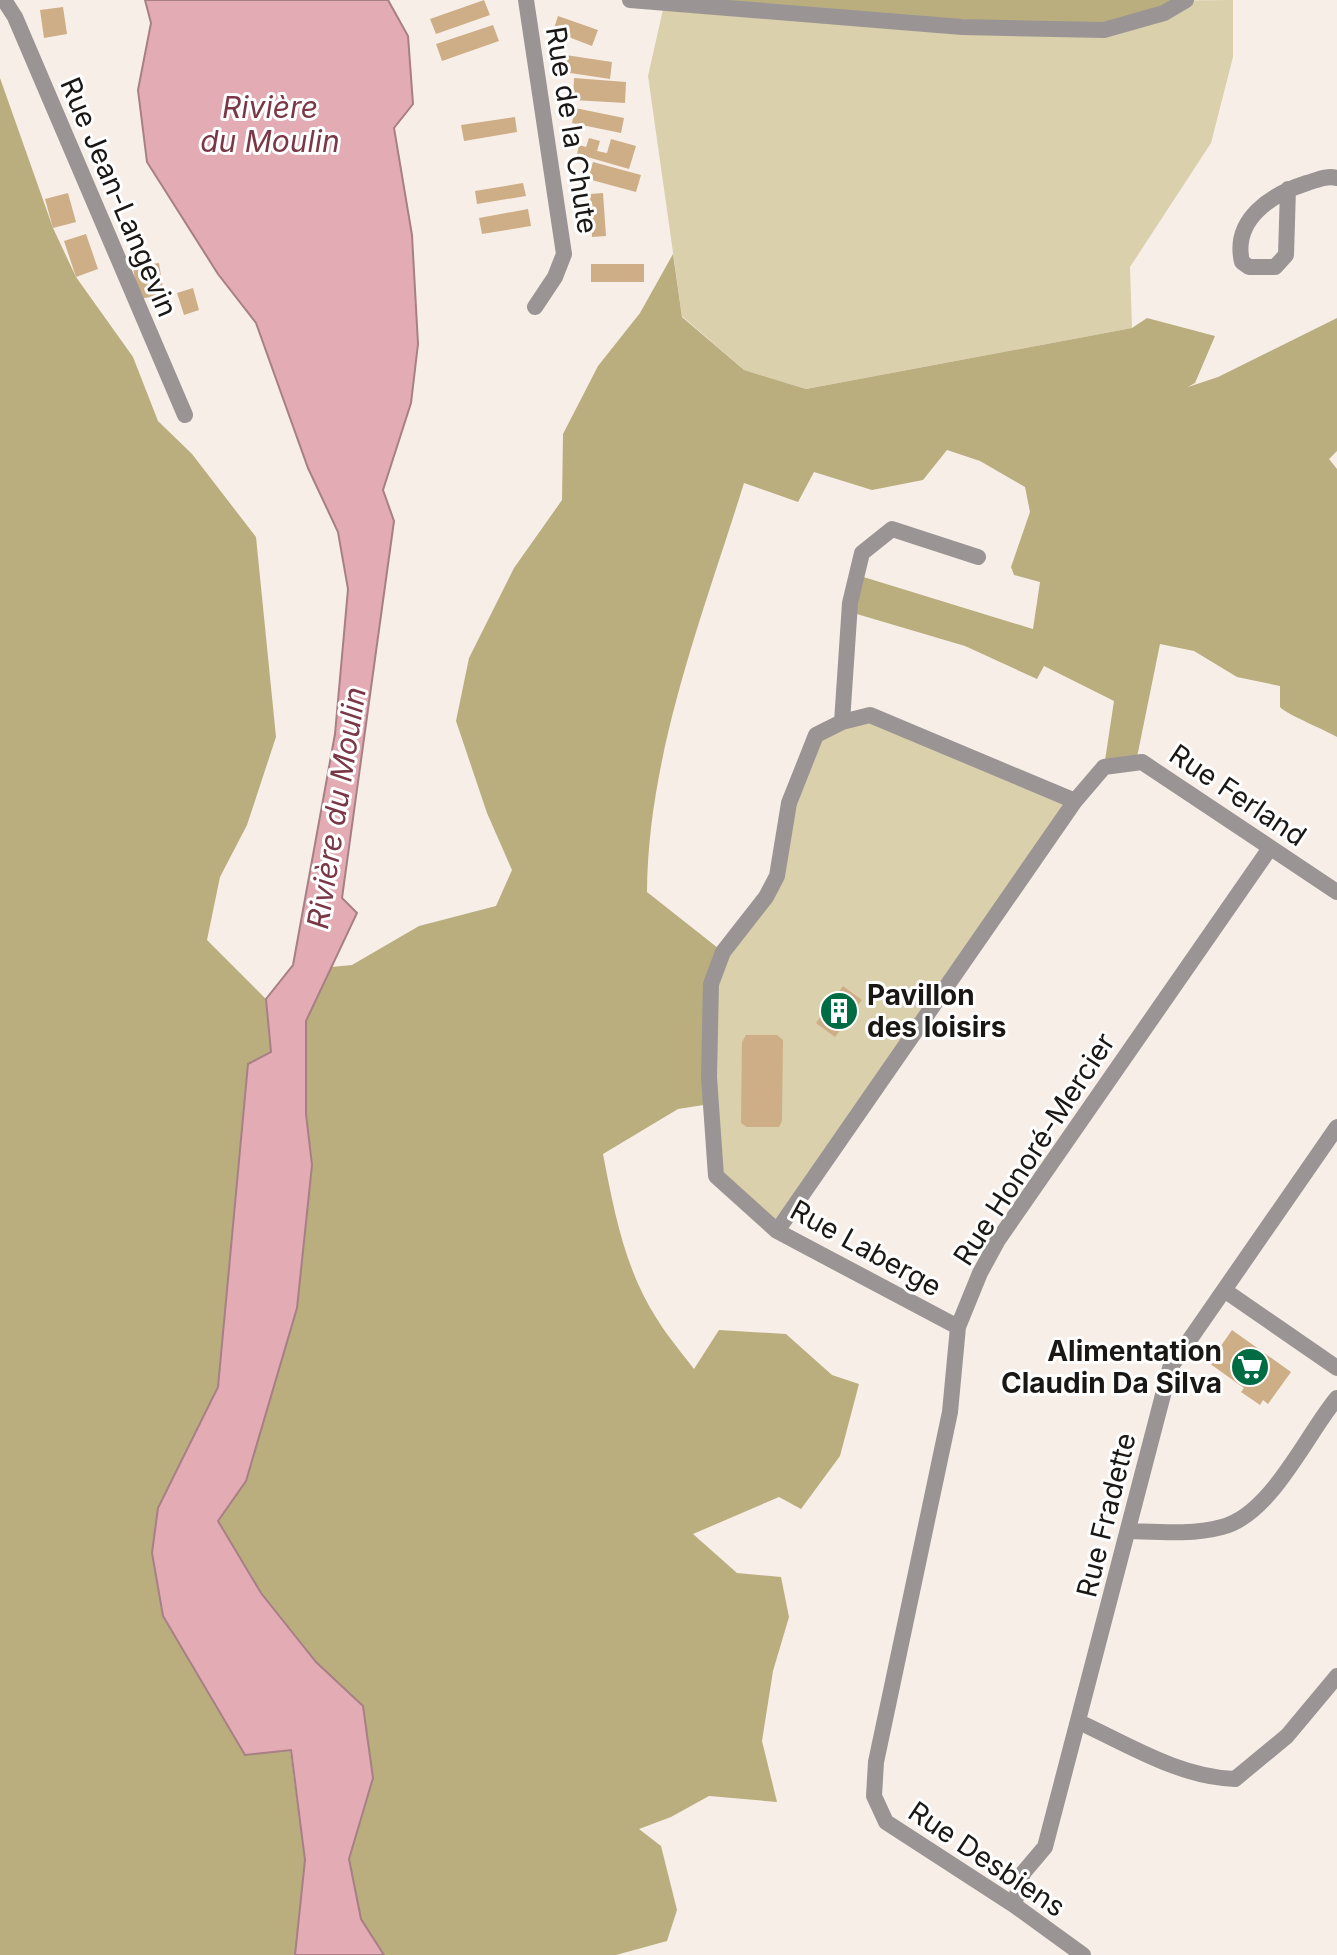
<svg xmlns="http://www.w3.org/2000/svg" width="1337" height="1955" viewBox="0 0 1337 1955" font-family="Inter,sans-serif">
<rect width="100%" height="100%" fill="#f7eee8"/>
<path fill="#dad0ac" d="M1233,0V57L1211,143L1130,267L1132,328L806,389L744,370L682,316L648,76L664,5Z
M870,715L1075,801L777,1231L716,1176L711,984L766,897L816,735Z"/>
<path fill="#baae7f" d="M701,0H1186L1104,30Z
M0,78L53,228L76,277L133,357L158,421L192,454L256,537L276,737L247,825L220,877L207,940L266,999L271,1052L248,1065L218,1387L158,1508L223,1717L245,1754L290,1749L305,1860L295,1955H0Z
M673,254L682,317L744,370L806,389L1132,328L1147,318L1215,336L1195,383L1188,387L1218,377L1337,318V451L1329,459L1337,469V737C1325,730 1286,714 1280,707V686L1237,677L1194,651L1160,644L1136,762L1104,767L1114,701L1044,666L1037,679L965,646L850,612L857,575L1033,629L1040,582L1014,575L1011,567L1030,512L1025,487L980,461L947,450L923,480L872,490L814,472L798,502L744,483C703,615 648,753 647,892L723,952L711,984L710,1104L678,1109L603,1154C614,1211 625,1270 657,1319C668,1337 682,1353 694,1369L719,1330L786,1334L832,1375L859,1384L840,1456L801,1509L779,1497L693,1534L737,1573L781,1577L789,1617L773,1671L762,1741L777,1802L709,1796L671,1817L639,1829L661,1846L677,1910L667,1941L616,1955H384L361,1919L349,1859L373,1778L363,1706L316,1662L261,1593L218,1521L246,1481L304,1226L312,1165L306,1114V1021L331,967L352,965L419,926L496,906L512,870L487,813L456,721L469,658L514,568L562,500L563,434L598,366L640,313Z"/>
<path fill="#e3acb5" stroke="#a77f85" stroke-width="2" d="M145,0H388L408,36L413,104L394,128L412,235L418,344L411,403L383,490L394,521L342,898L357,913L306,1021V1114L312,1165L297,1308L246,1481L218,1521L261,1593L316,1662L363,1706L373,1778L349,1859L361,1919L384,1955H295L305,1860L291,1750L245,1755L163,1616L152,1553L158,1508L218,1387L248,1064L271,1052L266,999L293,965L335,734L348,589L338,532L308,468L256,323L218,274L147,162L138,90L151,23Z"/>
<path fill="#ceae86" d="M484,0L490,15L436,34L430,19Z
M63,7L67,34L44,38L40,10Z
M558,16L598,30L592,46L553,31Z
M493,25L499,41L442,61L436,44Z
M559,54L612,62L610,79L557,71Z
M574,78L626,82L625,103L573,100Z
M575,108L624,118L621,133L572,123Z
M515,117L517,132L464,141L461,125Z
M589,138L600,141L597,151L607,153L611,139L636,146L629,169L577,154L579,145L586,147Z
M593,162L641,175L636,192L588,179Z
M523,183L526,196L477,204L475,191Z
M68,193L76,222L53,228L45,199Z
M603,193L606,236L592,237L590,194Z
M528,209L531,226L482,234L479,218Z
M86,234L98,269L76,277L64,241Z
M159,263L164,295L138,299L133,267Z
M591,264H644V282H591Z
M193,288L199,310L184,315L177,293Z
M843,986L862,1000L835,1037L816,1023Z
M746,1035H777L783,1040L782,1121L779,1127H747L741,1123L742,1042Z
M1232,1330L1291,1372L1268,1404L1263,1400L1260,1405L1241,1392L1244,1388L1209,1363Z"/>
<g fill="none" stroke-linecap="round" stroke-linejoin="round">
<path stroke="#9a9594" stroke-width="16" d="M4,0L15,17L185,415
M526,0L564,254L555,277L535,307
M630,0L962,27L1104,30L1164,13L1186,0
M1288,189L1286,255L1275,267H1249L1242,262C1232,219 1272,194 1307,183C1317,180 1327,175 1337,178
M842,722L850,603L862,553L892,529L978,557
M777,1231L1075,801L1104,767L1142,762L1337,892
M1224,1290L1337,1368
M958,1327L777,1231L716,1176L709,1077L711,984L723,952L766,897L777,876L789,803L816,735L842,722L870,715L1075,801
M1129,1531C1159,1532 1192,1535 1222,1527C1271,1515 1306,1435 1337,1398
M1079,1722C1129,1745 1179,1777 1235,1779L1287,1736L1337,1676
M1014,1905L1023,1873L1045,1847L1170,1368L1337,1127
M1083,1955L1014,1905L886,1822L874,1796L876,1762L950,1412L958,1327L980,1273L998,1240L1270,848"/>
</g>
<defs>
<g id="building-disc" transform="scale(2)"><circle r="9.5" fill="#006c44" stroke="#fff"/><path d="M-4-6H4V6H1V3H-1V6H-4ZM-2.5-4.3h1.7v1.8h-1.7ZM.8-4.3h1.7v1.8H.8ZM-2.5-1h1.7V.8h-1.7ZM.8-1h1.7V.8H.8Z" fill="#fff"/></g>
<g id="supermarket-disc" transform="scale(2)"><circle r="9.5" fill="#006c44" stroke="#fff"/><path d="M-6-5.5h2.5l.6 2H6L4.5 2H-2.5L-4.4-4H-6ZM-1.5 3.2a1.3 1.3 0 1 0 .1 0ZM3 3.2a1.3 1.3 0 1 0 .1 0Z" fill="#fff"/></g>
</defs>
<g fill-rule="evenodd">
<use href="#building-disc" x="839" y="1011"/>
<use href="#supermarket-disc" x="1250" y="1367"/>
</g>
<g text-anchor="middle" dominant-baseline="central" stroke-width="6" stroke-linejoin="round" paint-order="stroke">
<g font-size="28" fill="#1a1715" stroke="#fff">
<text transform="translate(572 130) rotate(81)">Rue de la Chute</text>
<text transform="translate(119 197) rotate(67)">Rue Jean-Langevin</text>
<text transform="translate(1238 795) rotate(34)">Rue Ferland</text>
<text transform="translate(1034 1149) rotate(-57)">Rue Honoré-Mercier</text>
<text transform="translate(866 1248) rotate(29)">Rue Laberge</text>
<text transform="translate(1106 1515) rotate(-76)">Rue Fradette</text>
<text transform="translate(987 1859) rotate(34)">Rue Desbiens</text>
</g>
<g font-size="28" font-weight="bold" fill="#1a1715" stroke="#fff" text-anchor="start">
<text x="867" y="995">Pavillon<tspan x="867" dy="32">des loisirs</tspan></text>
<text x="1222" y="1351" text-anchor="end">Alimentation<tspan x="1222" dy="32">Claudin Da Silva</tspan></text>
</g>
<g font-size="30" font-style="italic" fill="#7a3745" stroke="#fff">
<text x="270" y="107">Rivière<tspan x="270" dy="34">du Moulin</tspan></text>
<text transform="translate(336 808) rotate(-81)">Rivière du Moulin</text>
</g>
</g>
</svg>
